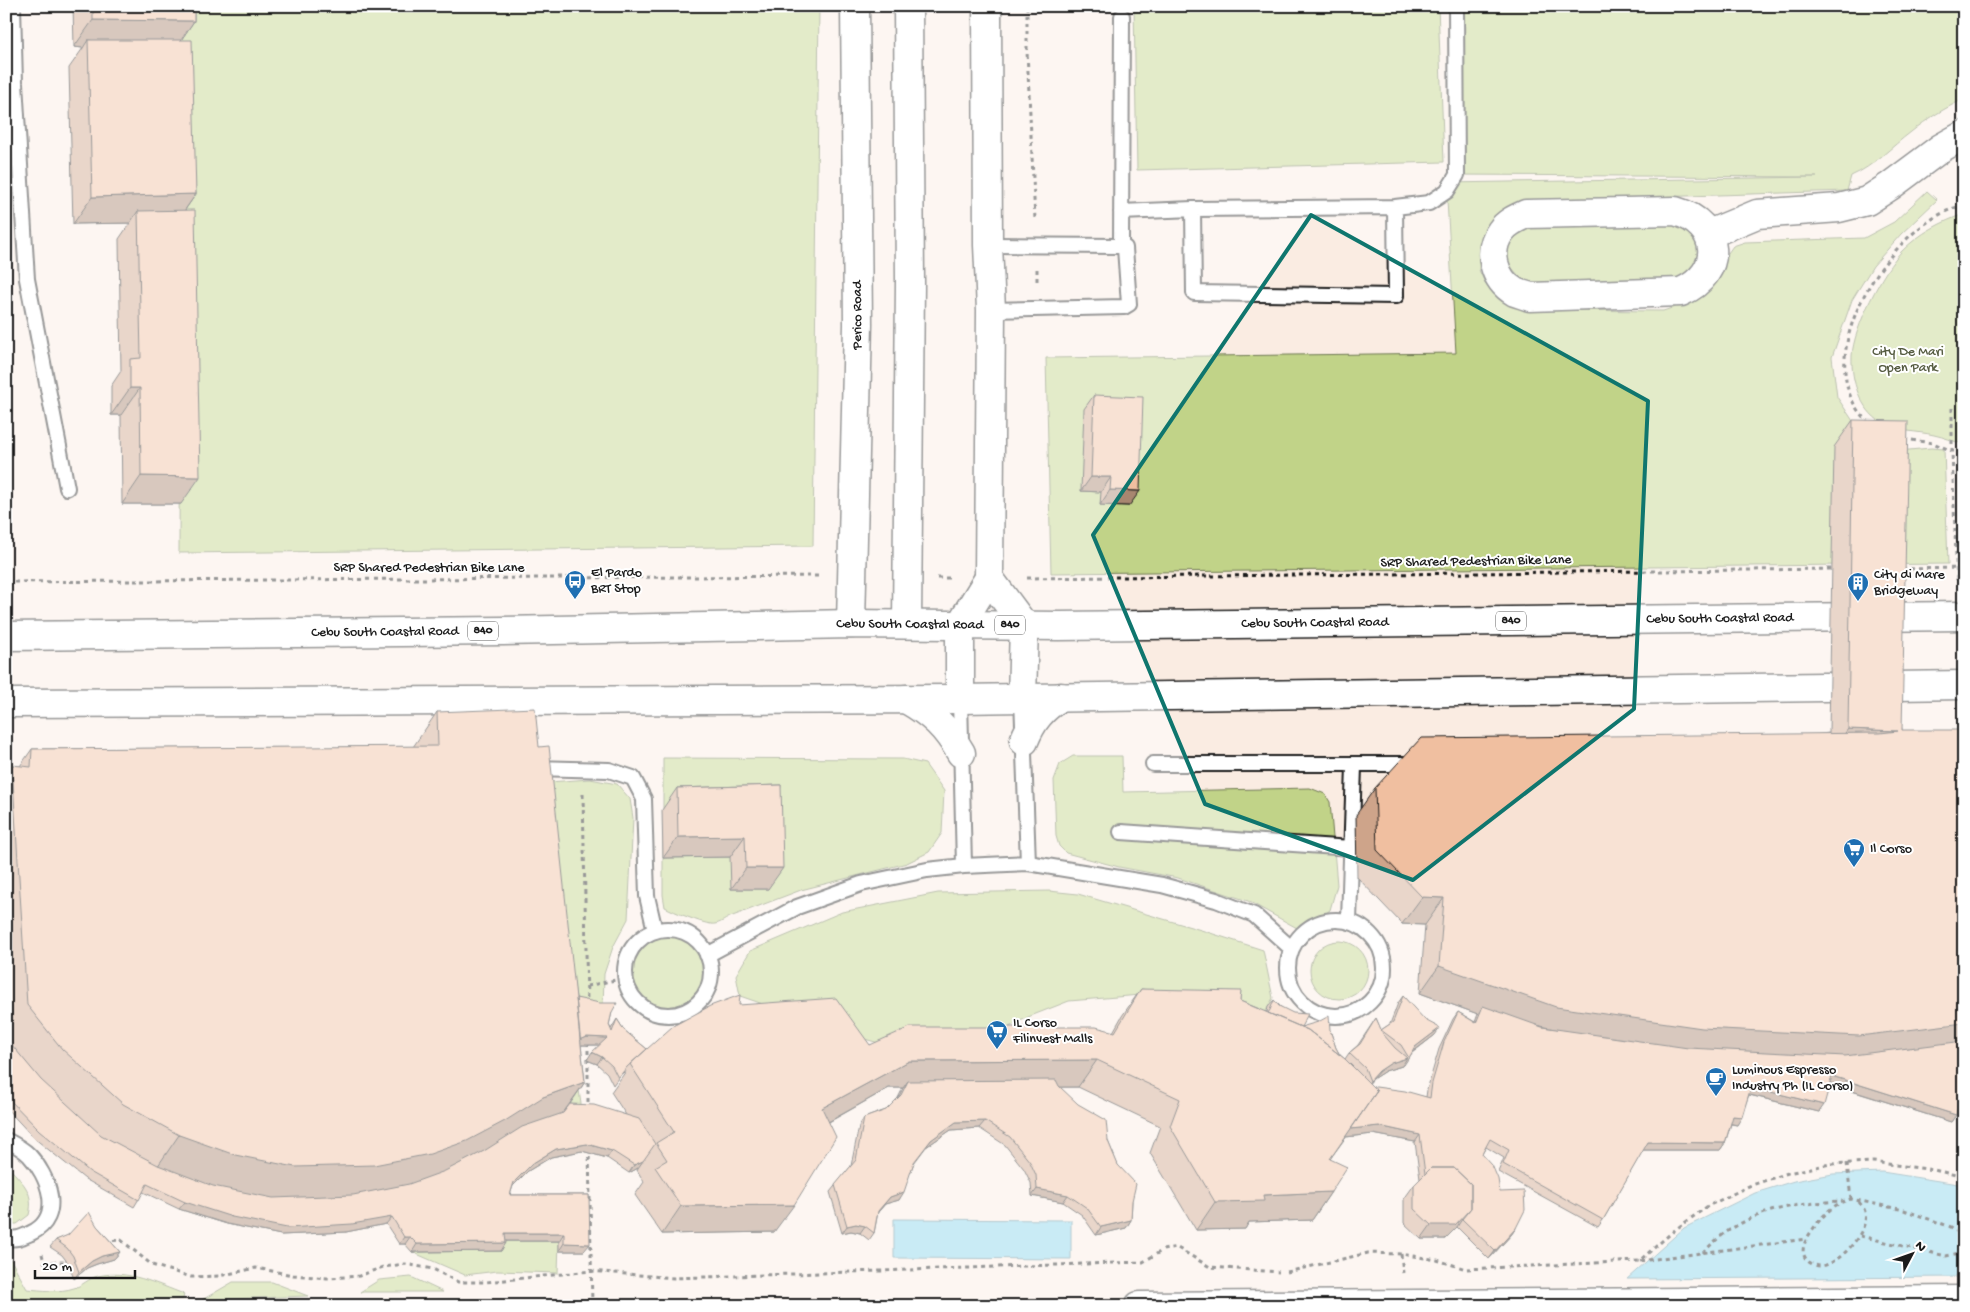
<svg xmlns="http://www.w3.org/2000/svg" width="1970" height="1312" viewBox="0 0 1970 1312" font-family="'Gochi Hand',sans-serif">
<rect width="100%" height="100%" fill="#fff"/>
<filter id="ink" filterUnits="userSpaceOnUse"><feTurbulence type="fractalNoise" baseFrequency=".02" numOctaves="2"/><feDisplacementMap in="SourceGraphic" scale="10" xChannelSelector="R" yChannelSelector="G"/><feConvolveMatrix kernelMatrix="1 2 1 2 8 2 1 2 1" color-interpolation-filters="sRGB"/></filter>
<g filter="url(#ink)">
<path fill="#faece2" d="M6,6H1964V1306H6Z"/>
<path fill="#c1d388" stroke="#6e7852" d="M181,6H819L813,546L179,553Z
M1134,6H1438L1444,162L1137,170Z
M1456,6H1964V99C1945,108 1927,119 1911,132C1891,147 1874,166 1851,176L1847,191L1525,201L1509,206L1496,217L1488,228L1480,245L1479,270L1485,283L1511,302L1547,310L1663,311L1696,300L1712,284L1723,260L1733,246L1745,242L1864,238L1894,222L1927,191L1937,200L1901,234L1873,266L1852,300L1832,357L1837,397L1853,421L1898,451L1931,448L1944,449L1948,564L1051,573L1046,358L1456,353L1446,183L1817,177L1457,175Z
M1964,214V444H1963C1953,441 1944,437 1934,435C1918,431 1896,432 1882,423C1860,409 1851,381 1852,356C1853,329 1883,270 1902,251C1920,233 1941,222 1964,214Z
M1670,221L1695,236C1696,240 1698,246 1699,251C1699,266 1686,276 1674,280L1539,284L1523,281L1507,262L1508,248L1513,236L1532,223Z
M1073,756H1122L1123,792L1310,788L1325,794L1330,802L1337,885L1330,910L1313,923L1297,928L1248,901L1178,878L1119,867L1066,853L1059,846L1056,836L1054,780L1060,764Z
M663,758L903,759L925,764L944,791L942,833L929,852L907,863L801,890L730,917C724,920 718,925 711,924C701,923 674,912 665,907L663,895Z
M590,779L617,784L630,799L633,818L628,919L613,947L604,974L603,1011L573,1048L582,1111H558L522,784Z
M1049,891L1078,894L1201,930L1263,950L1273,998L1260,1022L1152,994L1069,1001L1028,1017L990,1037L897,1048L861,1038L740,996L736,975L750,951L842,912L938,893Z
M625 972a43 43 0 1 1 86 0a43 43 0 1 1-86 0Z
M1310 970a29 29 0 1 1 58 0a29 29 0 1 1-58 0Z
M6,1164C21,1182 35,1190 29,1215L17,1224H6Z
M500,1241H559L558,1273L497,1271L465,1275L412,1252L501,1251Z
M6,1258L11,1260L27,1289C42,1290 59,1293 74,1288C82,1286 89,1278 98,1276C127,1269 157,1284 184,1294L183,1299L6,1302Z
M411,1277L443,1292H360L379,1280Z
M233,1282H272L308,1296L202,1300Z"/>
<path fill="#88d2e8" stroke="#5d8996" d="M1882,1172L1964,1185V1277L1627,1279L1684,1228L1755,1193L1794,1181L1833,1174Z
M894,1219L1071,1220V1259L894,1258Z"/>
<g fill="none" stroke-linecap="round" stroke-linejoin="round">
<g stroke="#1c1c1c" stroke-width="18">
<path id="service" d="M13,6L15,83L27,279L67,488
M1193,209L1194,293L1396,296L1395,207
M1121,212L1193,209L1395,207L1429,203L1447,191L1457,175L1456,6
M988,245L1121,246
M991,310L1124,307L1129,304L1125,248L1121,246L1122,16
M1022,698L1028,863
M960,699L964,866
M1153,764H1414
M534,768L609,770L633,778L644,799L647,896L655,931
M1121,832L1351,848
M1288 968a48 48 0 1 1 96 0a48 48 0 1 1-96 0Z
M1349,921L1354,766
M625 972a43 43 0 1 1 86 0a43 43 0 1 1-86 0Z
M707,955L797,907L861,884L927,870L964,866L1028,863L1162,885L1216,900L1254,915L1292,949
M6,1140C14,1144 23,1149 29,1155C48,1175 65,1217 31,1233C22,1237 17,1240 6,1238"/>
</g>
<g stroke="#1c1c1c" stroke-width="31">
<g id="minor">
<path d="M987,6L988,245L991,310L989,578"/>
<path d="M1675,211C1722,224 1725,273 1681,292L1530,297C1525,295 1520,294 1515,292C1494,280 1486,251 1501,231C1507,222 1517,218 1526,214Z"/>
<path d="M1709,234L1757,214L1839,208L1867,201L1890,186L1941,148L1964,135"/>
<path d="M989,578L1024,625L1022,698"/>
<path id="s1" d="M851,624L858,324L855,6"/>
<path d="M907,624L910,282L908,6"/>
<path d="M960,699V625L989,578"/>
<path d="M1139,1306L1964,1300"/>
</g>
</g>
<g stroke="#1c1c1c" stroke-width="31">
<g id="trunk">
<path id="s2" d="M6,636L503,631L851,624L1059,626L1964,616"/>
<path d="M906,699C932,714 946,727 961,753"/>
<path d="M6,703L960,699L1964,685"/>
<path d="M1024,741C1032,721 1042,708 1061,697"/>
</g>
</g>
<path stroke="#1c1c1c" stroke-width="3" stroke-dasharray="4 4" stroke-linecap="butt" d="M1027,6V51L1035,220
M1037,269V285
M1952,408V451L1957,584
M1869,423C1801,361 1890,222 1964,205
M1904,439L1933,443L1952,451H1964
M1902,569L1964,568
M937,578H953
M1027,578L1836,569
M6,582L821,576
M583,794L587,1003
M587,986L625,978
M588,1042V1108
M589,1149L592,1306
M1847,1163L1851,1199
M1859,1202C1861,1205 1865,1209 1865,1212C1870,1231 1838,1266 1820,1266C1816,1266 1812,1264 1809,1262C1797,1252 1806,1239 1813,1229C1823,1215 1834,1203 1851,1199L1904,1210L1951,1227L1964,1237
M1860,1236L1946,1256L1964,1252
M105,1241L121,1240L152,1265L191,1277L219,1276L256,1268L293,1275L327,1278L359,1276L383,1267L405,1264L433,1269L458,1282H486L591,1271L674,1278L1143,1262L1163,1250L1176,1247L1210,1267L1279,1272
M1703,1253C1741,1211 1789,1204 1842,1201
M42,1254L44,1262H65L69,1260
M1401,1254L1403,1273
M1640,1261L1806,1239
M1287,1272L1368,1253L1401,1254L1437,1260L1466,1269L1639,1261L1676,1229L1708,1206L1749,1186L1788,1173L1830,1164L1873,1162L1934,1170L1964,1177"/>
<use href="#service" stroke="#fff" stroke-width="14"/>
<use href="#minor" stroke="#fff" stroke-width="28"/>
<use href="#trunk" stroke="#fff" stroke-width="28"/>
</g>
<path fill="#cea48a" stroke="#1c1c1c" fill-rule="evenodd" d="M73,6H194V21L181,40L196,194L185,210L181,504H122L121,415H111V386L121,371L119,239L130,223L73,224L69,68L83,48L74,47Z
M1094,395L1129,506L1100,505L1101,492L1081,491L1084,409Z
M1853,420L1902,730L1957,1111L1956,1115L1951,1122L1829,1084L1819,1112L1749,1095L1737,1125L1731,1124L1725,1143L1720,1150H1643L1603,1220L1598,1227L1498,1172L1504,1158L1486,1147L1482,1154L1516,1228L1511,1235L1489,1259L1457,1227L1445,1239H1421L1404,1223V1199L1414,1185L1420,1179L1415,1142L1373,1134L1346,1137L1330,1159L1331,1192L1312,1220L1249,1222L1245,1229L1196,1230L1150,1153L1160,1126L1078,1087H1060L1108,1141L1132,1201L1131,1220L1126,1228L1096,1235L1082,1215L1063,1202L1032,1196L1031,1183L1024,1169L1005,1145L979,1128L951,1130L926,1147L914,1163L899,1200L885,1204L878,1212L874,1233L869,1240L860,1233L851,1231L842,1233L830,1192L851,1166L859,1126L864,1118L886,1110L898,1098L903,1088H889L829,1122L774,1232L662,1234L635,1195L644,1182L637,1170L638,1168L629,1173L607,1158L582,1151L551,1157L528,1171L513,1186L510,1195H589L584,1251H559V1241H506L501,1251L412,1252L405,1244H399L386,1224L346,1232L281,1235L227,1224L179,1209L143,1192L134,1207L85,1179L34,1138L6,1108V774L12,765L20,766L32,749L413,747L437,712L539,747L576,998L612,1012L609,1025L611,1029L617,1019L624,1030L647,1049L739,1005L870,1045L1113,1032L1122,1016L1141,989L1240,1001L1267,1012L1268,1007L1274,1000L1301,1027L1330,1030L1336,1048L1340,1055L1345,1059L1349,1053L1358,1045L1376,1018L1381,1030L1390,1024L1398,1003L1403,996L1435,1035L1412,1053L1404,1065L1403,1064L1402,1066L1385,1071L1374,1078L1369,1083L1373,1087L1426,1097L1427,1090L1439,1049L1453,1019L1458,1012L1475,1022L1478,1014L1420,993L1425,925L1402,924L1357,877L1356,815L1375,788L1829,733L1834,447ZM581,1045H600L587,1060L597,1064L607,1073L613,1085L621,1074L626,1071L611,1092L626,1115L570,1104L585,1082Z
M781,785L768,889H731L730,857L663,858L662,810L677,788Z
M97,1226L120,1252L114,1259L97,1264L87,1268L74,1279L68,1263L62,1255L50,1247L56,1240Z"/>
<path fill="#a88670" stroke="#1c1c1c" d="M93,20L194,21L175,49L88,40L83,48L74,47Z
M196,194L177,221L138,211L130,223L73,224L92,197Z
M130,388H140L121,415H111Z
M141,476L200,477L181,504H122Z
M1091,477H1111L1101,492L1081,491Z
M1110,490L1140,491L1129,506L1100,505Z
M1848,729L1898,731L1828,756Z
M745,836L730,857L663,858L678,837Z
M746,868H783L768,889H731Z
M1422,897L1444,898L1425,925L1402,924Z
M1439,966L1964,1023V1048L1839,1063L1683,1055L1480,1014L1483,1006L1478,1014L1420,993Z
M1440,1028L1435,1035L1410,1054L1415,1047Z
M587,1037L607,1038L602,1045H582L567,1051L572,1043Z
M592,1052L602,1057L597,1064L587,1060Z
M1407,1058L1402,1066L1385,1071L1374,1078L1365,1088L1370,1081L1379,1071L1391,1063Z
M1097,1060L1078,1087L905,1088L908,1081L903,1088H889L803,1136L822,1108L909,1061Z
M1832,1076L1956,1115L1951,1122L1827,1083Z
M585,1082L558,1120L478,1159L403,1192L268,1205L153,1173L179,1135L543,1097Z
M1751,1087L1824,1105L1819,1112L1746,1094Z
M1959,1102L1964,1104V1113L1953,1109Z
M1733,1116L1742,1117L1737,1125L1728,1123Z
M985,1121L979,1128L951,1130L926,1147L931,1140L956,1122Z
M1379,1126L1420,1135L1415,1142L1373,1134L1345,1137L1350,1129Z
M1648,1142L1725,1143L1720,1150H1642Z
M587,1144L612,1151L607,1158L582,1151L551,1157L528,1171L509,1190L514,1182L533,1163L556,1149Z
M643,1161L638,1168L629,1173L634,1165Z
M1037,1189L1068,1195L1063,1202L1032,1196Z
M904,1192L899,1200L885,1204L873,1218L890,1197Z
M1331,1192L1312,1220L1249,1222L1245,1229L1196,1230L1215,1202L1263,1195Z
M185,1202L392,1217L386,1224L346,1232L281,1235L227,1224L179,1209Z
M794,1205L774,1232L662,1234L681,1206Z
M1471,1208L1462,1220V1219L1457,1227L1445,1239H1421L1431,1225Z
M1131,1220L1126,1228L1096,1235L1101,1227Z
M856,1224L865,1226L860,1233L851,1231L842,1233L847,1226Z
M1516,1228L1511,1235L1489,1259L1495,1251Z
M505,1233H564L559,1241H500Z
M404,1237H410L405,1244H399Z
M506,1243L501,1251L412,1252L417,1244Z
M564,1243L590,1244L584,1251H559Z
M120,1252L114,1259L97,1264L87,1268L74,1279L79,1272L92,1261L102,1256Z"/>
<path fill="#f0bfa0" stroke="#1c1c1c" d="M93,6H194V21L93,20Z
M88,40H192L196,194L92,197Z
M195,210L200,477L141,476L140,388H130V359L141,358L138,211Z
M1094,395L1143,397L1140,491L1110,490L1111,477H1091Z
M1853,420L1908,421L1902,730H1964V1023L1859,1036L1702,1028L1556,1007L1439,966L1444,898L1422,897L1377,850L1375,788L1421,738L1880,733L1898,731L1848,729Z
M535,708L539,747L549,746L585,1082L543,1097L505,1121L467,1141L430,1154L374,1165L295,1167L235,1155L179,1135L123,1104L62,1049L27,1005L12,765L31,767L32,749L438,746L437,712Z
M781,785L783,868H746L745,836L678,837L677,788Z
M1141,989L1241,991L1240,1001L1308,1030L1345,1059L1377,1091L1330,1159L1347,1167L1331,1192L1263,1195L1264,1201L1215,1202L1170,1126L1180,1099L1097,1060L909,1061L822,1108L836,1137L794,1205L681,1206L655,1167L667,1160L656,1143L674,1132L630,1064L673,1026L710,1006L740,995L739,1005L836,998L870,1045L910,1027H1096L1115,1032Z
M1403,996L1425,1020L1440,1028L1415,1047L1409,1058L1401,1045L1381,1030L1393,1022Z
M576,998L600,1003H617L612,1012L609,1025L612,1032L617,1019L624,1030L647,1049L627,1067L618,1078L612,1066L602,1057L592,1052L607,1038L587,1037L580,1040Z
M1274,1000L1279,1006L1293,1013L1308,1014L1301,1027L1268,1013L1270,1010Z
M1483,1006L1542,1027L1688,1048L1845,1056L1964,1041V1104L1959,1102L1956,1115L1832,1076L1824,1105L1751,1087L1742,1117L1733,1116L1725,1143L1648,1142L1603,1220L1503,1164L1509,1150L1490,1139L1482,1154L1492,1165L1498,1179L1500,1192L1524,1191L1525,1210L1516,1228L1495,1251L1462,1219L1471,1208V1184L1454,1168H1431L1425,1174L1420,1135L1379,1126L1351,1129L1377,1091L1373,1087H1376L1405,1091L1430,1098L1432,1083L1444,1042L1458,1012L1476,1023Z
M1329,1016L1330,1030L1336,1048L1340,1055L1308,1030L1301,1027L1318,1022Z
M1376,1018L1383,1034L1395,1048L1407,1058L1391,1063L1379,1071L1370,1081L1365,1068L1349,1053L1360,1044Z
M6,1038L41,1080L101,1135L158,1165L213,1186L273,1198L353,1195L409,1184L445,1171L484,1151L522,1127L563,1113L570,1104L594,1105L639,1119L655,1144L643,1161L634,1165L612,1151L587,1144L556,1149L533,1163L514,1182L510,1195H589L590,1244L564,1243V1233H505L506,1243L417,1244L410,1237H404L392,1217L352,1224L287,1228L232,1217L185,1202L147,1184L139,1200L90,1172L39,1130L6,1096Z
M1056,1080L1059,1086L1078,1104L1106,1120L1108,1141L1118,1165L1136,1184L1132,1201L1131,1220L1101,1227L1087,1208L1068,1195L1037,1189L1036,1175L1030,1162L1010,1137L985,1121L956,1122L931,1140L914,1162L904,1192L890,1197L878,1211L874,1233L865,1226L856,1224L847,1226L835,1185L856,1160L864,1118L886,1110L901,1095L908,1081Z
M1431,1168H1454L1471,1184V1208L1455,1225H1431L1414,1209V1185Z
M89,1212L97,1226L120,1252L102,1256L92,1261L79,1272L73,1256L67,1248L56,1240L68,1235Z"/>
</g>
<path d="M0 0H1970V1312H0ZM1311,215L1648,401L1634,709L1413,880L1205,804L1093,535Z" fill="#fff" fill-opacity=".55" fill-rule="evenodd"/>
<path fill="none" stroke="#0f766e" stroke-width="4" stroke-linejoin="round" d="M1311,215L1648,401L1634,709L1413,880L1205,804L1093,535Z"/>
<defs>
<g id="bus-pin" transform="scale(1.125)"><path d="M0 17L-7.5 6A9.5 9.5 0 1 1 7.5 6Z" fill="#1f6fb2" stroke="#fff"/><path d="M-5-6H5V4H4V6H2V4H-2V6H-4V4H-5ZM-3.5-4V0h7V-4ZM-3.5 1.2v1.5H-2V1.2ZM2 1.2v1.5H3.5V1.2Z" fill="#fff"/></g>
<g id="building-pin" transform="scale(1.125)"><path d="M0 17L-7.5 6A9.5 9.5 0 1 1 7.5 6Z" fill="#1f6fb2" stroke="#fff"/><path d="M-4-6H4V6H1V3H-1V6H-4ZM-2.5-4.3h1.7v1.8h-1.7ZM.8-4.3h1.7v1.8H.8ZM-2.5-1h1.7V.8h-1.7ZM.8-1h1.7V.8H.8Z" fill="#fff"/></g>
<g id="supermarket-pin" transform="scale(1.125)"><path d="M0 17L-7.5 6A9.5 9.5 0 1 1 7.5 6Z" fill="#1f6fb2" stroke="#fff"/><path d="M-6-5.5h2.5l.6 2H6L4.5 2H-2.5L-4.4-4H-6ZM-1.5 3.2a1.3 1.3 0 1 0 .1 0ZM3 3.2a1.3 1.3 0 1 0 .1 0Z" fill="#fff"/></g>
<g id="cafe-pin" transform="scale(1.125)"><path d="M0 17L-7.5 6A9.5 9.5 0 1 1 7.5 6Z" fill="#1f6fb2" stroke="#fff"/><path d="M-5.5-4.5H6V0H3Q3 3.5 0 3.5H-2.5Q-5.5 3.5-5.5 0ZM3-3.2v2h1.7v-2ZM-6 4.5H4V6H-6Z" fill="#fff"/></g>
</defs>
<g fill-rule="evenodd">
<use href="#bus-pin" x="575" y="581"/>
<use href="#building-pin" x="1858" y="583"/>
<use href="#supermarket-pin" x="1854" y="849"/>
<use href="#supermarket-pin" x="997" y="1031"/>
<use href="#cafe-pin" x="1716" y="1078"/>
</g>
<g text-anchor="middle" dominant-baseline="central" stroke-width="4" stroke-linejoin="round" paint-order="stroke">
<g fill="#fff" stroke="#606060" stroke-width="1">
<rect x="1496" y="611.5" width="30" height="19" rx="4"/>
<rect x="995" y="615.5" width="30" height="19" rx="4"/>
<rect x="468" y="621.5" width="30" height="19" rx="4"/>
</g>
<g font-size="12" font-weight="bold" fill="#1c1c1c">
<text x="1511" y="621">840</text>
<text x="1010" y="625">840</text>
<text x="483" y="631">840</text>
</g>
<g font-size="14" fill="#1c1c1c" stroke="#fff">
<text stroke="none"><textPath href="#s1" startOffset="309">Perico Road</textPath></text>
<text transform="translate(1476 562) rotate(-1)">SRP Shared Pedestrian Bike Lane</text>
<text x="429" y="568">SRP Shared Pedestrian Bike Lane</text>
<text stroke="none"><textPath href="#s2" startOffset="1714">Cebu South Coastal Road</textPath></text>
<text stroke="none"><textPath href="#s2" startOffset="1309">Cebu South Coastal Road</textPath></text>
<text stroke="none"><textPath href="#s2" startOffset="904">Cebu South Coastal Road</textPath></text>
<text stroke="none"><textPath href="#s2" startOffset="379">Cebu South Coastal Road</textPath></text>
</g>
<g font-size="14" fill="#565c42" stroke="#fff">
<text x="1908" y="352">City De Mari<tspan x="1908" dy="16">Open Park</tspan></text>
</g>
<g font-size="14" fill="#1c1c1c" stroke="#fff" text-anchor="start">
<text x="591" y="573">El Pardo<tspan x="591" dy="16">BRT Stop</tspan></text>
<text x="1874" y="575">City di Mare<tspan x="1874" dy="16">Bridgeway</tspan></text>
<text x="1870" y="849">Il Corso</text>
<text x="1013" y="1023">IL Corso<tspan x="1013" dy="16">Filinvest Malls</tspan></text>
<text x="1732" y="1070">Luminous Espresso<tspan x="1732" dy="16">Industry Ph (IL Corso)</tspan></text>
</g>
</g>
<rect width="1970" height="1312" fill="none" stroke="#fff" stroke-width="25"/>
<rect x="12" y="12" width="1945" height="1287" fill="none" stroke="#1c1c1c" stroke-width="2" filter="url(#ink)"/>
<g transform="translate(1912 1254) rotate(49)" stroke="#ffffff" stroke-width="4" paint-order="stroke">
<path d="M0-4L9 19L0 12L-9 19Z" fill="#1c1c1c"/>
<text y="-8" font-size="14" font-weight="bold" text-anchor="middle" fill="#1c1c1c">N</text>
</g>
<path d="M35 1270v8h100v-8" fill="none" stroke="#1c1c1c" stroke-width="2.5"/>
<text x="42" y="1270" font-size="15" fill="#1c1c1c" stroke="#ffffff" stroke-width="4" paint-order="stroke">20 m</text>
</svg>
